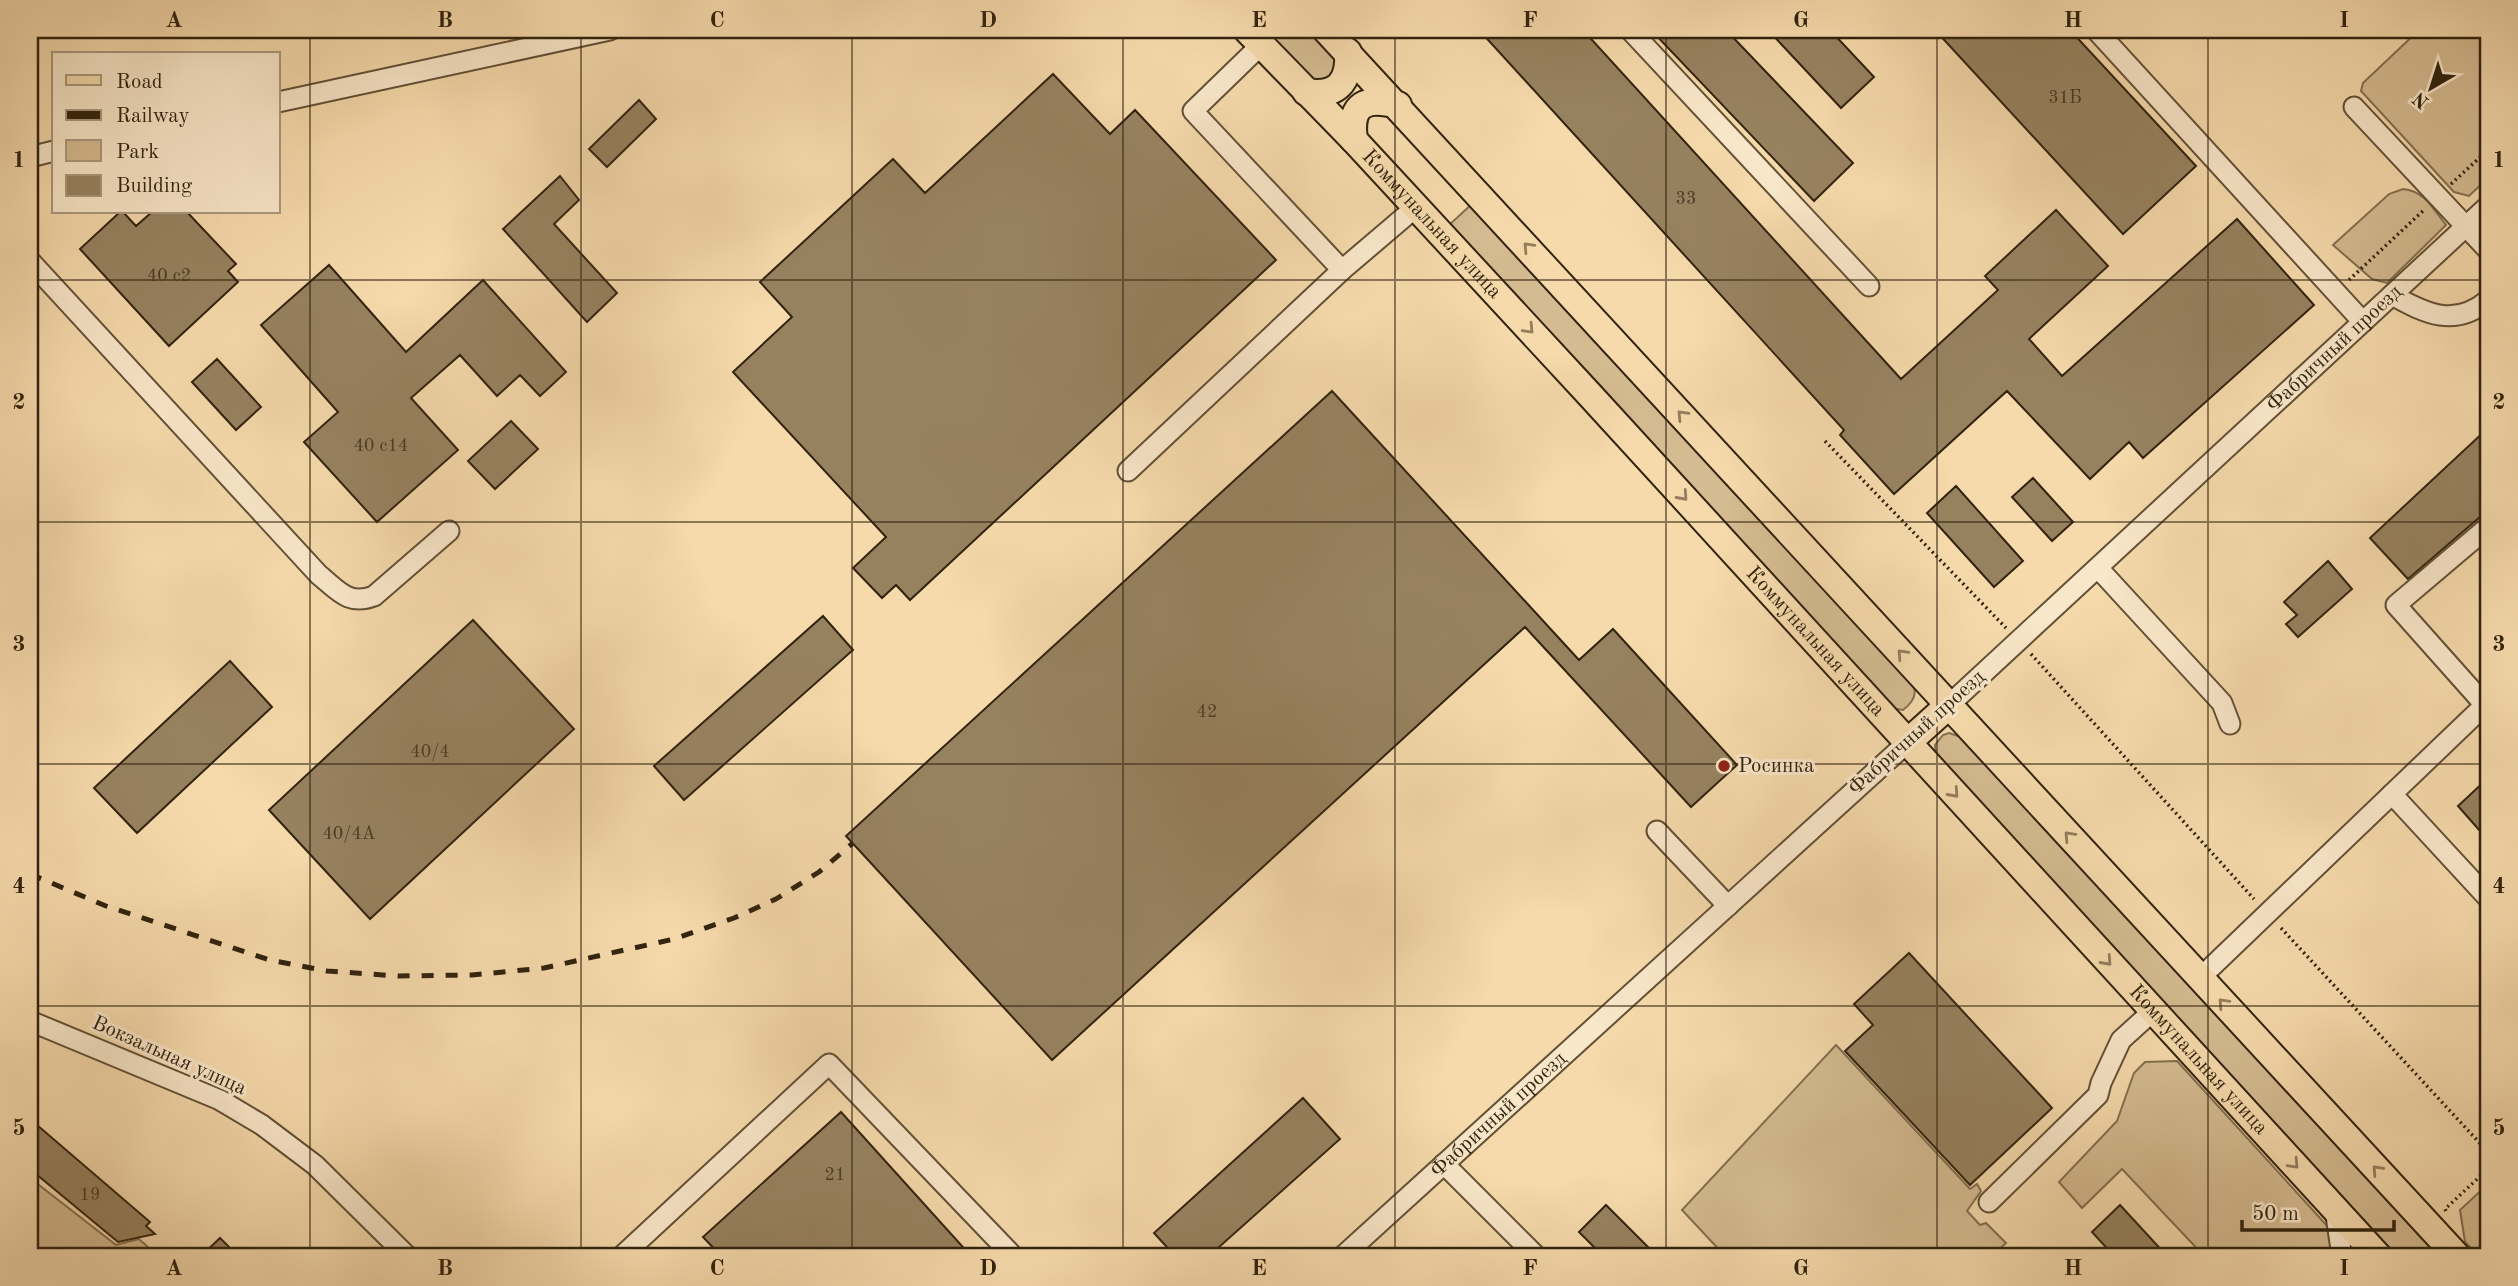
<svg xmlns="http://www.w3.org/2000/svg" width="2518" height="1286" viewBox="0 0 2518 1286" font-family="'Old Standard TT',serif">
<rect width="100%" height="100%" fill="#f6daac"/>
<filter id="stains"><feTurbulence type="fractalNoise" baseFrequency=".00286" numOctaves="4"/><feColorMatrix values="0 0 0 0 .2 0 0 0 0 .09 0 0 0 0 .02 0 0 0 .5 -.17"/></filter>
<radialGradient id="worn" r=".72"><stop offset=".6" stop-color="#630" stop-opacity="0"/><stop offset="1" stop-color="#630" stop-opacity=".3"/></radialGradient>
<path fill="#d5bb91" stroke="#836f50" stroke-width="2" d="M1264,30H1314L1339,60L1329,79L1315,81L1309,78Z
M2419,30H2488V178L2469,196L2454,192L2361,91L2363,83Z
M2403,189C2425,191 2433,209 2446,225L2387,283L2372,279L2333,245L2389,194Z
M1473,203L1914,687C1917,697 1911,704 1903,710L1891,708L1448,226Z
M1949,733L1961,737L2435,1250V1256H2392L1936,759L1935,745L1943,735Z
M1836,1045L1970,1189L1977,1184L1981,1191L1967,1211L1980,1225L1986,1223L2006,1243L1992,1256H1725L1682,1210Z
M2177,1061L2330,1229L2334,1256H2204L2122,1169L2082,1208L2059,1182L2117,1121L2134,1073L2145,1062Z
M30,1178L116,1245L139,1239L158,1256H30Z
M2488,1184V1256H2479L2465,1242L2460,1210Z"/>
<path fill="#978260" stroke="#31230e" stroke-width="2" d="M1479,30H1583L1901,379L1998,290L1985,276L2056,210L2108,266L2029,339L2062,376L2237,219L2314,305L2143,458L2129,442L2090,479L2007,391L1894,494L1840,435L1844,430Z
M1651,30H1726L1853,163L1814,201Z
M1768,30H1830L1874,77L1841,108Z
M1935,30H2070L2196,166L2123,234Z
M1053,74L1110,134L1135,110L1276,260L910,600L896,585L882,598L853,568L886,537L733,372L792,317L760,282L893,159L925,193Z
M639,100L656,119L607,167L589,149Z
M560,176L579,200L554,224L617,293L587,322L503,229Z
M120,212H123L136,226L152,212H187L236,264L228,271L238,282L169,346L80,249Z
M329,265L406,352L483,280L566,372L540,396L520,375L497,396L460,355L411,398L458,450L377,522L304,442L338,412L261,325Z
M217,359L261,407L236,430L192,382Z
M1332,391L1579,660L1613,629L1737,765L1691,807L1525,627L1052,1060L846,836Z
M511,421L538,449L495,489L468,461Z
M2488,428V510L2408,579L2370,538Z
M2033,478L2073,522L2052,541L2012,497Z
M1956,486L2023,561L1994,587L1927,513Z
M2328,561L2352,589L2298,637L2286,624L2297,615L2284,602Z
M823,616L853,650L684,800L654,766Z
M473,620L574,729L370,919L269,810Z
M230,661L272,707L137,833L94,788Z
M2488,778V840L2458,806Z
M1909,953L2052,1108L1970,1185L1845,1051L1873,1025L1854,1004Z
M1303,1098L1340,1139L1209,1256H1175L1154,1233Z
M841,1112L971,1256H721L703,1237Z
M30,1119L150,1222L146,1226L155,1234L118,1242L30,1169Z
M1606,1205L1657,1256H1603L1579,1232Z
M2120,1205L2167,1256H2114L2092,1232Z
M220,1238L238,1256H201Z"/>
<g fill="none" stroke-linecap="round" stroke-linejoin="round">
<g stroke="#625136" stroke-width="23">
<g id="minor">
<path d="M1630,30L1869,286"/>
<path d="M2096,30L2363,322"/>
<path d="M1261,45L1193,111L1342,270"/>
<path d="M278,102L610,30"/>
<path d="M2354,107L2488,250"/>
<path d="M30,157L54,151"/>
<path d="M30,261L319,575C338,590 348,606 374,596L449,531"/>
<path d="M2392,295C2426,314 2455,328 2488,300"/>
<path d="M1128,471L1342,270L1416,207"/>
<path d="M2098,568L2222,703L2230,724"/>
<path id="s1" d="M1949,705L2488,206"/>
<path d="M2485,705L2396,605L2488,527"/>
<path d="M2392,794L2488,898"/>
<path d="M1657,831L1728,906"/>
<path d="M2200,978L2488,702"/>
<path d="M30,1021L220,1100L262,1125L315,1165L407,1256"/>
<path d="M1444,1164L1536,1256"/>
<path d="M1989,1202L2098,1095L2101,1083L2121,1040L2153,1011"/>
<path d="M2335,1209L2342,1256"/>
<path d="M622,1256L829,1064L1013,1256"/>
<path id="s2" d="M1343,1256L1908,742"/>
</g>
</g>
<g stroke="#31230e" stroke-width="30">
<g id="major">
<path id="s3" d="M1247,30L1354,140L1589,394L2378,1256"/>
<path d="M1326,30L2457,1256"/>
<path d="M1306,92C1337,97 1350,82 1348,52"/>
<path d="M1354,140C1349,103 1366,97 1398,105"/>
<path d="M1908,742L1949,705"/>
</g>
</g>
<path stroke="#31230e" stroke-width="3.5" stroke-dasharray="2 3.5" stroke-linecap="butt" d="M2451,184L2488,150
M2349,280L2425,209
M1825,441L2006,628
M2031,654L2254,899
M2281,928L2488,1152
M2446,1211L2445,1209L2488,1169"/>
<use href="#minor" stroke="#f9e7c9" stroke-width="19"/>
<use href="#major" stroke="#f6daac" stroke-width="26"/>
<path stroke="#31230e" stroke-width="5" stroke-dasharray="12 12" stroke-linecap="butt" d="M30,874L106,906L270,960L327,971L398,976L472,975L544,968L674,939L734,918L776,899L819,872L853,843"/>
</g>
<defs><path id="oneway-chevron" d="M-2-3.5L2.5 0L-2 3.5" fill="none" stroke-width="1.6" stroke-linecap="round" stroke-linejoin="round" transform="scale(1.75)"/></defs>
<g stroke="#947e5d">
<use href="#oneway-chevron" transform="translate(1528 247) rotate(-133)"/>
<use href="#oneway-chevron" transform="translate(1529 329) rotate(47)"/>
<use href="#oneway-chevron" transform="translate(1682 415) rotate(-133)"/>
<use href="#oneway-chevron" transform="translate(1683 496) rotate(48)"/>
<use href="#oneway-chevron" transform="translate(1902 654) rotate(-133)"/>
<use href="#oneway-chevron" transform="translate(1954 793) rotate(48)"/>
<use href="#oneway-chevron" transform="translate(2069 836) rotate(-133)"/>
<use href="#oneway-chevron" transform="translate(2107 961) rotate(48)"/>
<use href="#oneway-chevron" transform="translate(2223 1003) rotate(-133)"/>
<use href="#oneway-chevron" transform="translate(2294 1164) rotate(47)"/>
<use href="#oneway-chevron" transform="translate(2377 1170) rotate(-133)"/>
</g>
<path fill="none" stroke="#31230e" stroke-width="2" stroke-opacity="0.55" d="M310,30V1256M581,30V1256M852,30V1256M1123,30V1256M1395,30V1256M1666,30V1256M1937,30V1256M2208,30V1256M30,280H2488M30,522H2488M30,764H2488M30,1006H2488"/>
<circle fill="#8f2418" stroke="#f9e7c9" stroke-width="2.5" cx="1724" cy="766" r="7"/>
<g text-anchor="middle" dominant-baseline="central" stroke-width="6" stroke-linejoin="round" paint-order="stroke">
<g font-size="18" fill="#4a3b22">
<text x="2065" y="98">31Б</text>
<text x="1686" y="199">33</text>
<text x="169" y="276">40 c2</text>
<text x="381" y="446">40 c14</text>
<text x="1207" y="712">42</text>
<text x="430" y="752">40/4</text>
<text x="349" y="834">40/4А</text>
<text x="835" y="1175">21</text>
<text x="90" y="1195">19</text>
</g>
<g font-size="21" fill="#31230e" stroke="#f9e7c9">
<text stroke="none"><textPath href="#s3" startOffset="268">Коммунальная улица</textPath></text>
<text stroke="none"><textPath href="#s1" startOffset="525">Фабричный проезд</textPath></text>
<text stroke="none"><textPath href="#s3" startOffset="835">Коммунальная улица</textPath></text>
<text transform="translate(1917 733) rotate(-42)">Фабричный проезд</text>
<text transform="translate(169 1056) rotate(24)">Вокзальная улица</text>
<text stroke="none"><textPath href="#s3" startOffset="1402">Коммунальная улица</textPath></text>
<text stroke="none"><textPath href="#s2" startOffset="210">Фабричный проезд</textPath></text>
</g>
<g font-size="21" fill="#31230e" stroke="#f9e7c9" text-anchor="start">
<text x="1738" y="766">Росинка</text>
</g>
</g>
<rect width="2518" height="1286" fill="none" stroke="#f6daac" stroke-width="77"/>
<rect x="52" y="52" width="228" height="161" fill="#f9e7c9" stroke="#a9997e" stroke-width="2"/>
<rect x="66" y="75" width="35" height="10" fill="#f6daac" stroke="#a9997e" stroke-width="2"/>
<text x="116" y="88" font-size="21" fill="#31230e">Road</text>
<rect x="66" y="110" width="35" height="10" fill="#31230e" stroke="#a9997e" stroke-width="2"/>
<text x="116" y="122" font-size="21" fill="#31230e">Railway</text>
<rect x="66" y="140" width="35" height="21" fill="#d5bb91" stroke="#a9997e" stroke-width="2"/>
<text x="116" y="158" font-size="21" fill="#31230e">Park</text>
<rect x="66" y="175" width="35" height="21" fill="#978260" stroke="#a9997e" stroke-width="2"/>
<text x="116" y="192" font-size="21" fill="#31230e">Building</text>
<g transform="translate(2431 88) rotate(219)" stroke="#f9e7c9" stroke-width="5" paint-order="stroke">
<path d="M0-5L12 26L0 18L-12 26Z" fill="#31230e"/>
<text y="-10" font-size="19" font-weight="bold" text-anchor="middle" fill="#31230e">N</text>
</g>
<path d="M2242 1220v10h152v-10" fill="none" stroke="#31230e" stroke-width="3.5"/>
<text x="2252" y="1220" font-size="21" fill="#31230e" stroke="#f9e7c9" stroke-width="5" paint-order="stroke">50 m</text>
<rect x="38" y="38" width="2442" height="1210" fill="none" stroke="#31230e" stroke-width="2.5"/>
<g font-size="23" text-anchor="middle" font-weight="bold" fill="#31230e">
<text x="174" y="27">A</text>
<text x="445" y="27">B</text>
<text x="717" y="27">C</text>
<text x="988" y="27">D</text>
<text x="1259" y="27">E</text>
<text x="1530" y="27">F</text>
<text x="1801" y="27">G</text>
<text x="2073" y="27">H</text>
<text x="2344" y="27">I</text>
<text x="19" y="167">1</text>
<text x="2499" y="167">1</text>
<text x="19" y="409">2</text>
<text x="2499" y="409">2</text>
<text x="19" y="651">3</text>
<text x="2499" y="651">3</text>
<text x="19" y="893">4</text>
<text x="2499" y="893">4</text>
<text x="19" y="1135">5</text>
<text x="2499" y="1135">5</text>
<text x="174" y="1275">A</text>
<text x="445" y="1275">B</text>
<text x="717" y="1275">C</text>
<text x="988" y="1275">D</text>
<text x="1259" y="1275">E</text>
<text x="1530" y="1275">F</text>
<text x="1801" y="1275">G</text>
<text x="2073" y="1275">H</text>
<text x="2344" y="1275">I</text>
</g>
<rect width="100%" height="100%" filter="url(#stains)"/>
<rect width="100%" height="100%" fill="url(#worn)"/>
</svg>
